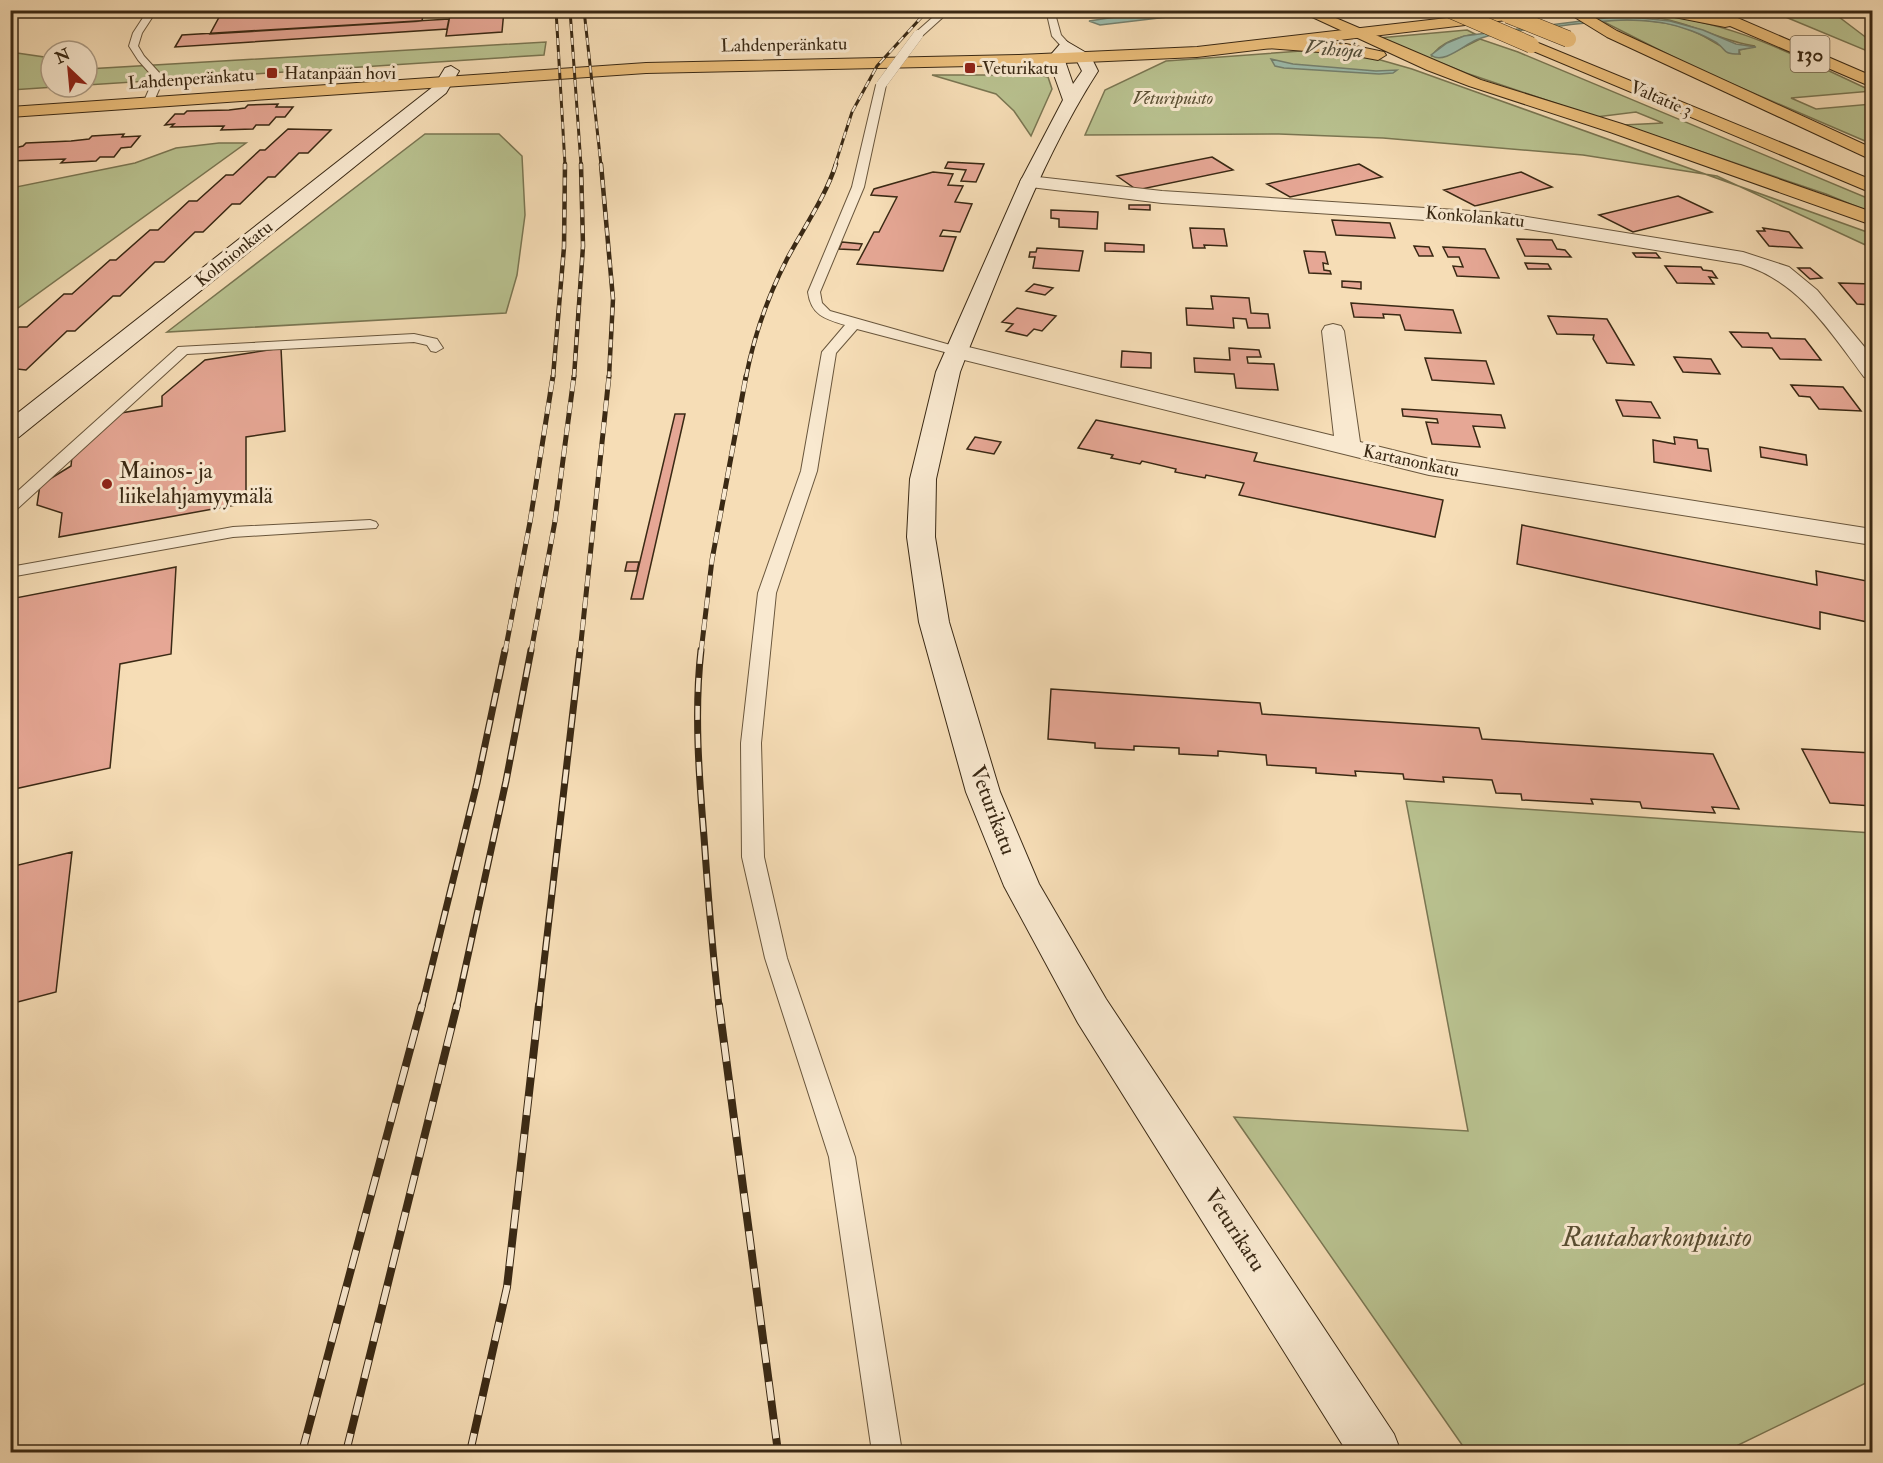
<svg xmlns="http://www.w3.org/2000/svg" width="1883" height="1463" viewBox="0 0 1883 1463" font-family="'IM FELL Double Pica',serif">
<rect width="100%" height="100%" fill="#f6ddb6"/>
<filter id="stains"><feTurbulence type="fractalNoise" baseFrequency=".00333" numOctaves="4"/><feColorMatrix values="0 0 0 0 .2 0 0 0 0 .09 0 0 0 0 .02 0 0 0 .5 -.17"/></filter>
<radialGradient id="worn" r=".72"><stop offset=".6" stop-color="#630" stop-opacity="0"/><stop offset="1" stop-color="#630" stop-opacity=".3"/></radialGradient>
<path fill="#b9c290" stroke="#7a7652" stroke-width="1.5" d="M1771,11H1831L1872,42V53Z
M1641,13C1729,19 1794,55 1872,91L1791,98L1816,109L1872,104V144L1695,68L1602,21C1631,18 1668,20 1695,32C1712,39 1722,50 1740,54L1739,50L1755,46C1725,42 1699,27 1669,20C1646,15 1622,16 1598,18L1594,16Z
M1467,30L1475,34C1459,37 1440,42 1432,56H1446L1480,39L1518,52L1872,200V213L1826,194L1623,125L1663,123L1636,112L1596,117L1466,73L1378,38Z
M546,42L544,55L87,85V69Z
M1315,50L1370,57L1412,69L1867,232L1872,235V248L1717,176L1583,155L1383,138L1279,134L1085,135L1105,90L1166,61Z
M10,52L51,58V87H55L11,90Z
M932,75H1038L1048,77L1052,89L1031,136L1014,111L996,94Z
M425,134H499L522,156L525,215L517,275L506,313L167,332Z
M219,143H246L11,313V188L135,163L176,148Z
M1406,801L1872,833V1380L1724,1452H1467L1234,1117L1468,1131Z"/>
<path fill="#9dbcac" stroke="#75816f" stroke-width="1.5" d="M1155,11H1201L1209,15L1203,17L1176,16L1100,25L1089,21Z
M1621,16L1670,21L1703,30L1736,44L1756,47L1739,50V54C1722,54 1727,50 1717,43C1709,38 1700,34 1692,31C1647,13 1598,21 1552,27C1529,30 1496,31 1476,40C1464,45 1443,65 1431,55L1447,43L1464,36Z
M1271,59L1293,64L1376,71L1397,70L1393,73L1379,74L1284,68L1275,66Z"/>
<path fill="#e6a795" stroke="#3a2914" stroke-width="1.5" d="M223,10H424L422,21L210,34Z
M443,10H504L502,32L446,36L450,15L442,16Z
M449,19L447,29L175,47L182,35Z
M278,104L276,107H293L285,117H276L269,125H256L253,129L221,130L224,126L171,127L174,124L165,125L175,114H184L187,111L229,110L245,108L248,105Z
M288,129L331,130L308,153H299L275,177H268L240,204H232L203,232H195L164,262H155L120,296H113L75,331H67L26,370L17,369L10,375V334L19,327H27L64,294H72L110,260H116L150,230H158L189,201H197L226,175H233L260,150H265Z
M124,134L122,137L140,136L131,147L121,148L114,157H100L96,161L61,163L65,159L10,161V149L23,146L26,143L71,141L89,139L92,136Z
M1212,157L1233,170L1137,190L1117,176Z
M948,162L984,164L976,182L961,181L966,170L945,168Z
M1359,164L1382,177L1290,197L1267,184Z
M933,172L953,174L948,185L963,186L955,202L972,204L960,232L943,230L940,236L956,237L943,271L857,264L874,232H879L897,197L871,195L874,189Z
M1521,172L1552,187L1475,206L1444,190Z
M1678,196L1712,212L1633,232L1599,215Z
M1129,205H1150V210L1129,209Z
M1051,210L1098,212L1097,229L1059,227V219L1051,218Z
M1332,220L1390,223L1395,238L1336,235Z
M1190,228L1224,229L1227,246L1204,245L1205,248H1193Z
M1763,228L1789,232L1802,248L1769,246L1757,231H1765Z
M1517,239L1552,240L1557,249L1565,250L1571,257L1525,256Z
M842,242L862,244L859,250L839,249Z
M1105,243L1144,245V252L1105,251Z
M1414,246L1429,247L1433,256H1419Z
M1443,247L1485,249L1499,278L1457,276L1453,266L1463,267L1459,257H1448Z
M1037,248L1083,251L1079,271L1033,268L1035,257H1029L1030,252H1036Z
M1304,251L1325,252L1328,264L1323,263L1324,270L1330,271L1331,274L1309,273Z
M1633,253H1656L1660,258L1636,257Z
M1525,263L1548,264L1551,269H1528Z
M1665,266L1701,267L1703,270L1712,271L1717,278L1709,277L1714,284L1677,283Z
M1798,268H1810L1822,278L1810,279Z
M1342,281L1361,282V289L1342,287Z
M1839,283L1872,284V305L1857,304Z
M1034,284L1053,288L1045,295L1026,291Z
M1211,296L1249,298L1251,313L1268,314L1270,328H1248L1246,319L1233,318L1234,328L1187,325L1186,308L1213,309Z
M1351,303L1453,310L1461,333L1405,330L1400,315L1383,314L1384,318L1354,317Z
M1017,308L1056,316L1042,331L1034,329L1027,336L1006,331L1013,324L1002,322Z
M1548,316L1607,319L1634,365L1607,363L1593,339L1594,335L1557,334Z
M1730,332L1768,333L1771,338L1805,339L1821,360L1780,359L1772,348L1742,347Z
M281,348L285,431L246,437V503L59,537L62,513L37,505L40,485L71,466L72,456L121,413L162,406V396L205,360Z
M1229,348L1259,350L1261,357H1247L1248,363L1274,364L1278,390L1236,388L1234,374L1195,372L1194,358L1230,360Z
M1122,351L1151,353V368L1121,367Z
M1674,357L1711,359L1720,374L1683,372Z
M1425,358L1486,361L1494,384L1432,380Z
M1791,385L1843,387L1861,411L1819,409L1810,397L1799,396Z
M1616,400L1651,402L1660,418L1623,416Z
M1402,409L1501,415L1505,428L1473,426L1480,447L1432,444L1426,422L1438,423L1437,419L1403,416Z
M675,414H685L643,599H631Z
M1096,420L1257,453L1254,461L1443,500L1435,537L1239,495L1244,483L1206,475L1205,478L1175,472L1176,469L1142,461L1140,464L1111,458L1113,455L1078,448Z
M975,437L1001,442L994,454L967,449Z
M1674,437L1697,440L1698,448L1708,449L1711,471L1654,462L1653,440L1675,444Z
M1760,447L1806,455L1807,465L1761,457Z
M1522,525L1817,585L1816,571L1872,582V623L1820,612V629L1517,564Z
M627,562H639L637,571H625Z
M176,567L171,654L120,664L110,768L10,790V599Z
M1051,689L1260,703L1262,714L1479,728L1482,739L1713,754L1739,809L1712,807L1715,813L1642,808L1640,802L1591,799L1593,804L1522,800L1521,794L1496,793L1492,780L1443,777L1444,782L1404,779L1403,774L1355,771L1356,776L1316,773V768L1267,765L1266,755L1218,751V756L1179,754V748L1134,746V750L1095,748V743L1048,739Z
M1802,749L1872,753V806L1830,803Z
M72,852L56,992L10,1004V867Z"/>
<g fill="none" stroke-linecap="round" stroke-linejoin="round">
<g stroke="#69563c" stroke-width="2">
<path id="lane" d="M148,10H157L142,33L138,46L144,56L164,78L154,101L149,104L144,101L154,78L138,60L129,46L133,33Z
M433,10H441L439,16L436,17L432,14Z
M941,10H951L921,37H915V33Z
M1046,10H1054L1061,35L1071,46L1069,48H1063L1052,36Z
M881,82L886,85L864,187L820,292L822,303L830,311L961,348L963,351L956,355L857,329L836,353L817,471L776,593L761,743L764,857L787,958L855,1157L902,1452H872L829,1157L765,958L742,857L741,743L758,593L801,471L822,352L845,325C825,319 811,315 808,292L852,187L876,85Z
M414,334L437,339L443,348L436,352L431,351L427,345L414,342L187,354L16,510L10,512V498L178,347Z
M370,520L376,522L378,525L376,528L233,537L10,577V567L233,527Z"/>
</g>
<g stroke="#69563c" stroke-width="2">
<path id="street" d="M1029,176L1162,191L1503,213L1743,252L1789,267L1817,290L1872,356V379L1864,377C1830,331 1798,280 1741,264L1503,225L1162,203L1022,186L1020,182L1022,178Z
M1333,324L1341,326L1344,331L1360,442L1429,459L1872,529V545L1429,475L948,356L944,351L948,346L956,344L1334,436L1322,331L1325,326Z"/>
</g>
<g stroke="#3a2914" stroke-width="2">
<path id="secondary" d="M1066,41L1090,55L1098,71C1042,158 1007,256 968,351L960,372L936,479L935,537L949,622L1000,792L1039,884L1106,999L1394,1434L1401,1452H1347L1078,1023L1004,886L966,792L919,622L907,537L910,479L936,372L1020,182L1063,100L1048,58L1061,43ZM1068,54L1077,61L1082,71L1073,84L1064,58Z
M451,66L459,71L446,93L19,437L10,439V419L434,86L445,68Z"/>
</g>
<g stroke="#3a2914" stroke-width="2">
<path id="primary" d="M1516,10H1565L1558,14L1197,57L1019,65L646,73L10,117V107L646,63L1019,55L1197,47Z
M1652,10H1684L1702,14L1698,10H1719L1872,76V87L1730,26L1725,27L1659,14Z"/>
</g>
<g stroke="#3a2914" stroke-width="2">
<path id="highway" d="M1297,10H1317L1481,80L1622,124L1872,212V225L1610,132L1469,86L1427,70Z
M1563,10H1582L1617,31L1872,148V160L1607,37Z
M1270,40L1346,44L1384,52L1386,55L1378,60L1346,54L1265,48L1262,45Z
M1531,40L1872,180V193L1526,48L1523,45Z"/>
</g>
<use href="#lane" fill="#f9e9d0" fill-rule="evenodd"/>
<use href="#street" fill="#f9e9d0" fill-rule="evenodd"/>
<use href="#secondary" fill="#f9e9d0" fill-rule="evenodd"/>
<use href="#primary" fill="#ebbe7b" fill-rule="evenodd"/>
<use href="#highway" fill="#ebbe7b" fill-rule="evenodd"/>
<g stroke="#3a2914" stroke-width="3">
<path id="rail-far4" d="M556,10L565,165
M570,10L581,165
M584,10L601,165
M835,165L852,112L877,66L928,10"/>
</g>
<g stroke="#3a2914" stroke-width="4.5">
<path id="rail-far3" d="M601,164L613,299L609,377
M553,377L564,247L565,164
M574,377L583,246L581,164
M746,377C754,336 768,296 787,259C804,227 825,198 836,164"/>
</g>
<g stroke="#3a2914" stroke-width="5">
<path id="rail-far2" d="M505,652L530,522L553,376
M531,652L555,521L574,376
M580,652L609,376
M701,652L712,560L746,376"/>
</g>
<g stroke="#3a2914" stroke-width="7">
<path id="rail-far1" d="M701,650C694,712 699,776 704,837C708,894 712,950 719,1006
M422,1006L477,783L505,650
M457,1006L506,781L531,650
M539,1006L580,650"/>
</g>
<g stroke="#3a2914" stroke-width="8">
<path id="rail" d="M719,1005L778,1452
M302,1452L422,1005
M346,1452L457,1005
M470,1452L507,1287L539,1005"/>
</g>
<use href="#rail-far4" stroke="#f9e9d0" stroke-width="2" stroke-dasharray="7" stroke-linecap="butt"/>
<use href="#rail-far3" stroke="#f9e9d0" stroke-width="3" stroke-dasharray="8" stroke-linecap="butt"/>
<use href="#rail-far2" stroke="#f9e9d0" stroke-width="4" stroke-dasharray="11" stroke-linecap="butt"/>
<use href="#rail-far1" stroke="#f9e9d0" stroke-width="4.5" stroke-dasharray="14" stroke-linecap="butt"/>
<use href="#rail" stroke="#f9e9d0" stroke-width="6" stroke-dasharray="19" stroke-linecap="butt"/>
<g stroke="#69563c" stroke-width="10" stroke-linecap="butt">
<path id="lane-bridge" d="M881,85L918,35"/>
</g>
<g stroke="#3a2914" stroke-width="17" stroke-linecap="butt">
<path id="highway-bridge" d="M1450,10L1531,45
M1508,15L1568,39"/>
</g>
<use href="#lane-bridge" stroke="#f9e9d0" stroke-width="10"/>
<use href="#highway-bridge" stroke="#ebbe7b" stroke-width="16"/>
</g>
<g fill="#8f2418" stroke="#f9e9d0" stroke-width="2">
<rect x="964" y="62" width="12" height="12" rx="3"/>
<rect x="266" y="67" width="12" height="12" rx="3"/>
<circle cx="107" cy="484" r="6"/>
</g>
<g text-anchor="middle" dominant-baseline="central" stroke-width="6" stroke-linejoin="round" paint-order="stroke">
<g font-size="18" fill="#3a2914" stroke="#f9e9d0">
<text transform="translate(784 45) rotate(-1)">Lahdenperänkatu</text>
<text transform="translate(191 79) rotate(-4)">Lahdenperänkatu</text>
<text transform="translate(1661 99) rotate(23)">Valtatie 3</text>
<text transform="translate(1475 217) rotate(5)">Konkolankatu</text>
<text transform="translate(234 254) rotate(-39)">Kolmionkatu</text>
<text transform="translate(1411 461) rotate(12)">Kartanonkatu</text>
</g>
<g font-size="18" fill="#3a2914" stroke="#f9e9d0" text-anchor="start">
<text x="982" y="68">Veturikatu</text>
<text x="284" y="73">Hatanpään hovi</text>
</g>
<g font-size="18" font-style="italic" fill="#5a4f33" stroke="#f9e9d0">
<text x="1173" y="98">Veturipuisto</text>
</g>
<g font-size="20" font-style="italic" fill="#534e3a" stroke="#f9e9d0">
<text transform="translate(1334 49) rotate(4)">Vihioja</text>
</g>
<rect fill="#f9e9d0" stroke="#73634c" stroke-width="1.5" x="1790.5" y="36" width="39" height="36" rx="4.5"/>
<g font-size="21" font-weight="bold" fill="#3a2914">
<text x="1810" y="54">130</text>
</g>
<g font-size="22" fill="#3a2914" stroke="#f9e9d0" text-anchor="start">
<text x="119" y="471">Mainos- ja<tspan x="119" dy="25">liikelahjamyymälä</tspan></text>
</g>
<g font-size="22" fill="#3a2914" stroke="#f9e9d0">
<text transform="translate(993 810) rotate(69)">Veturikatu</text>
<text transform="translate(1235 1230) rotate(57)">Veturikatu</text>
</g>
<g font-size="27" font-style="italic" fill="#5a4f33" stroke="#f9e9d0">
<text x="1657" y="1237">Rautaharkonpuisto</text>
</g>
</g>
<rect width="1883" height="1463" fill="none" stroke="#f6ddb6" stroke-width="36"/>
<rect x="12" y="12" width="1859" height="1439" fill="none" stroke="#3a2914" stroke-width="3"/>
<rect x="18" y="18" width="1847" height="1427" fill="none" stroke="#3a2914" stroke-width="1.5"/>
<g transform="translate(69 69) rotate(334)"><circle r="28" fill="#f9e9d0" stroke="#ad9c85" stroke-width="1.5"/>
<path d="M0-4.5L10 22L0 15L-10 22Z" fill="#8f2418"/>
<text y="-9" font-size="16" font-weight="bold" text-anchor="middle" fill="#3a2914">N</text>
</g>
<rect width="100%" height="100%" filter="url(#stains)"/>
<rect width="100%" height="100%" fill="url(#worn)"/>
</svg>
